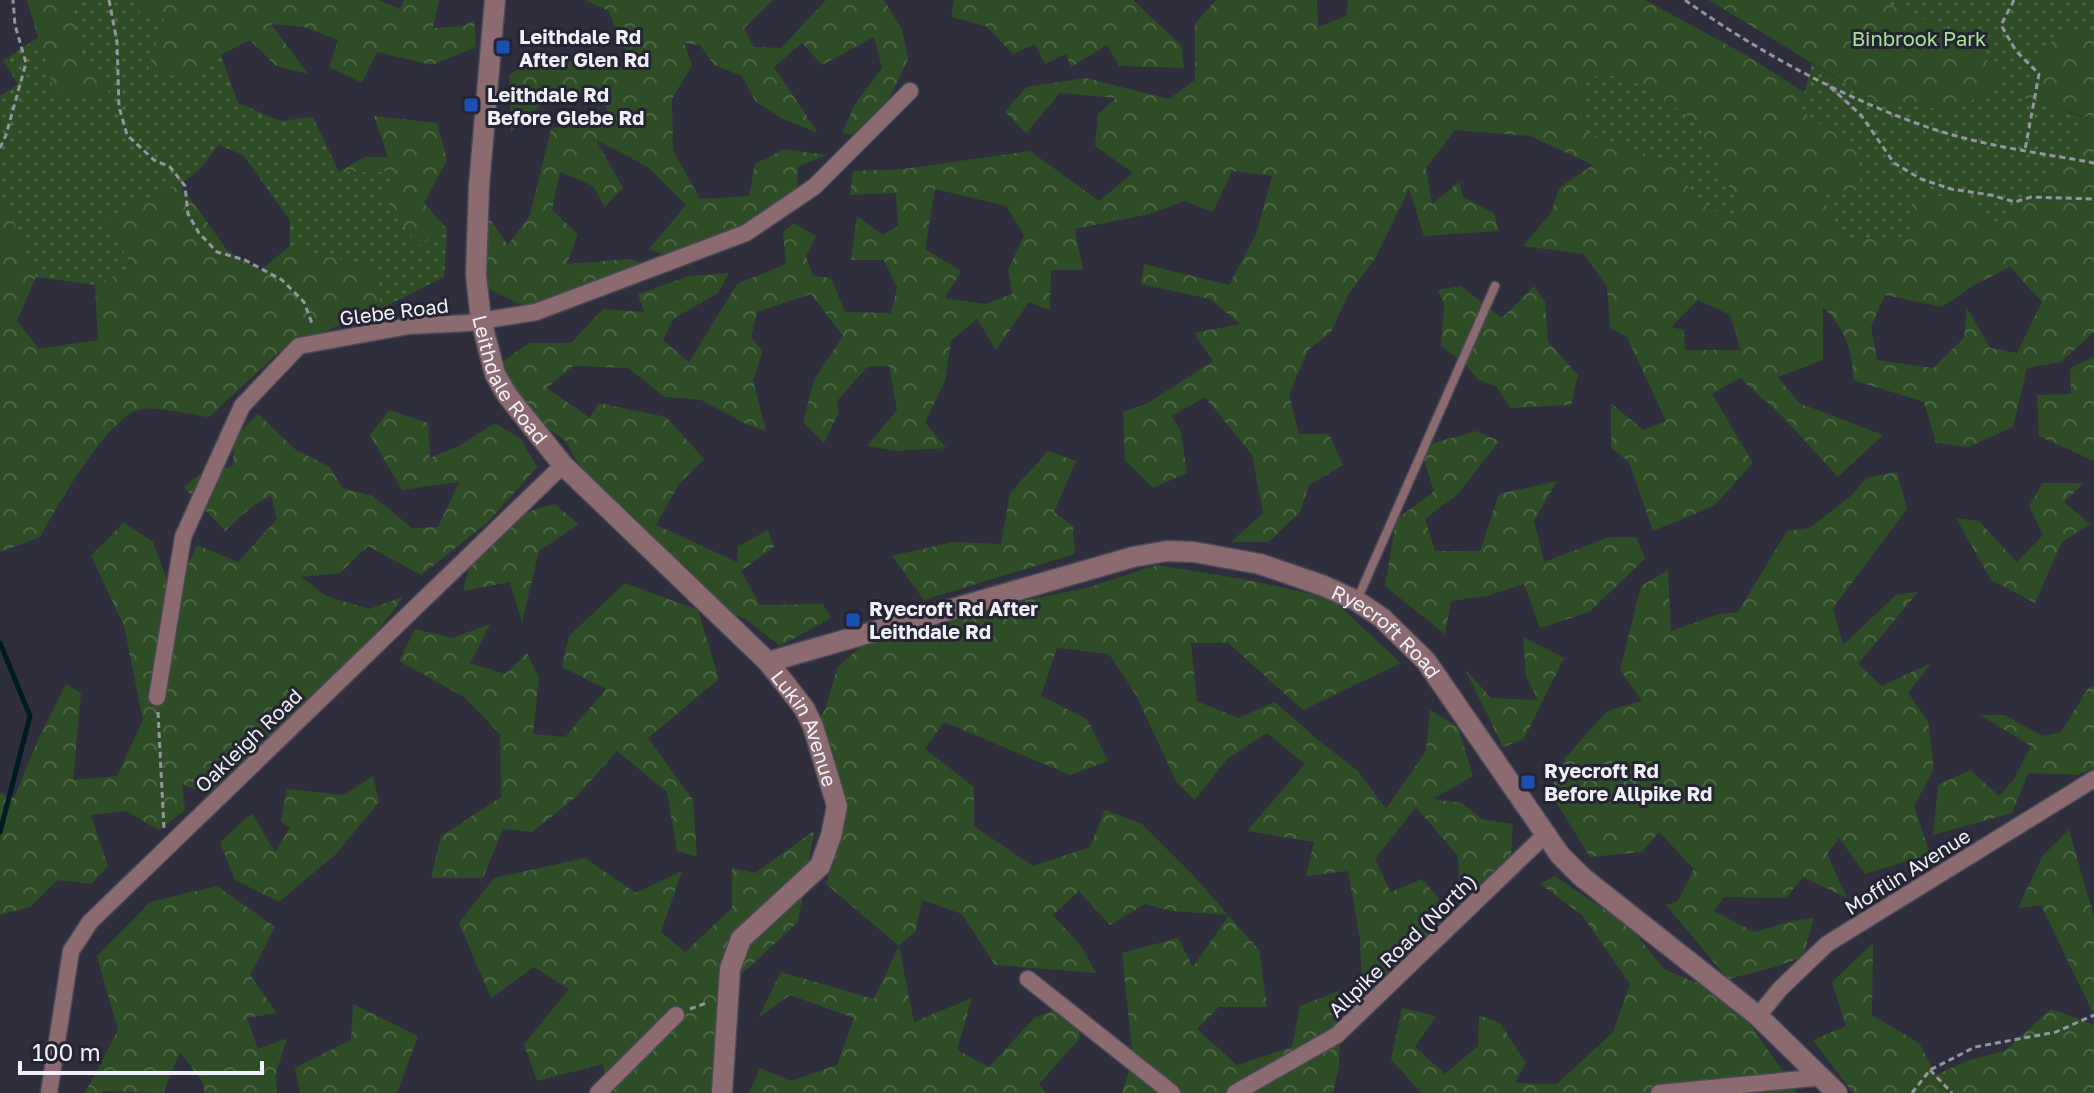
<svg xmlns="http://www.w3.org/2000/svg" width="2094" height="1093" viewBox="0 0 2094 1093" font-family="'Golos Text',sans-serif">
<defs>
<pattern id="grass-dots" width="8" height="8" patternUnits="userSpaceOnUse" patternTransform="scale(2)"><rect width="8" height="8" fill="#2e4c25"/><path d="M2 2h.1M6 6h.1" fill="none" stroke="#4d6646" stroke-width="1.8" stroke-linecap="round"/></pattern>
<pattern id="forest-crowns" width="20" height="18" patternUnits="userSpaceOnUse" patternTransform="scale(2)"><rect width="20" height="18" fill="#2e4c25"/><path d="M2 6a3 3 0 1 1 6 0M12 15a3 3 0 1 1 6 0" fill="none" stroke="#4d6646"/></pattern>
</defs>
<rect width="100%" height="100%" fill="#2e2e3d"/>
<path fill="url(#grass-dots)" d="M82,0H146L138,15L167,13L190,80L221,55L238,103L281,121L313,117L339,172L400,171L418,246L447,229L444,277L380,309L378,270L290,246V220L243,155L219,145L198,171L180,184L106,218L132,267L95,285L36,277L8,208L0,207V96L18,84L3,61L39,37L55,93L109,94L81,55L73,12Z
M1736,0H2094V31H2058L2018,96L2089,119L2079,140L1994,224L1909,237L1846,239L1817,190L1800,109L1812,64L1871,99L1955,111L2003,79Z
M1623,75L1696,121L1738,203V223L1697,201L1676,164L1584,132L1583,76Z"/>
<path fill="url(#forest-crowns)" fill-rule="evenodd" d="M27,0H82L73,12L81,55L110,94L55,93Z
M146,0H378L400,9L404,0H439L433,28L464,26L474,20L476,47L432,65L377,52L362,83L329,67L338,40L304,27L271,24L308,74L276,66L250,40L221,55L190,80L148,70L166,13L138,15Z
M585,0H773L744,28L754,47L781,48L826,0H884L902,29L908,59L870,138L842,133L855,104L882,68L874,37L822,65L802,43L774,67L818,133L785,120L756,102L742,76L714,65L700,45L684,43L692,65L672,99L673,150L700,199L749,196L755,164L784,149L827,155L798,167L797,199L749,233L703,243L690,265L649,249L686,205L648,167L596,140L623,188L605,207L593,186L560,172L552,210L578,234L567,264L630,259L658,267L532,310L487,288L481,207L508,245L530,215L551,129L608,113L602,95L597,101L556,91L511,132L509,75L541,54L616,68L638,64L622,46L609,11Z
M954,0H1133L1181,45L1184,68L1119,66L1107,45L1071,67L1066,54L1045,64L1035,44L1013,54L986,26L951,17Z
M1216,0H1317L1318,27L1346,16L1348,0H1645L1746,55L1804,92L1800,110L1859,149L1860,190L1818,191L1846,239L1909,237L1912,201L1958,193L1994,224L2079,140L2089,118L2018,96L2058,31H2094V332L2061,362L2027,368L2013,427L1968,447L1936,443L1924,402L1853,380C1854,352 1844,327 1823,307V360L1778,377L1799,403L1883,435L1838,477L1786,420L1740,378L1712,394L1753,463L1714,506L1653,531L1629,462L1611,448V403L1643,430L1666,421L1627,337L1610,328L1607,287L1584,254L1523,246L1551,213L1559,188L1593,165L1530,136L1455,130L1426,168L1432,204L1459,182L1463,197L1494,213L1499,231L1424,236L1409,189L1376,257L1348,295L1331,332L1309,349L1289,394L1299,434H1329L1343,465L1309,485L1300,512L1269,542H1231L1263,513L1252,455L1205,397L1172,416L1181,432L1187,473L1153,488L1125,460L1123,412L1148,403L1213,361L1194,333L1240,324L1210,299L1141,284L1144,264L1229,285L1257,232L1272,176L1232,171L1213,212L1185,201L1150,214L1075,229L1083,270H1051L1050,310L1029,302L996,350L977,319L951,341L945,381L925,422L946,448L896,451L867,446L897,410L889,366L867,367L837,401L839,412L824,443L803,422L814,380L843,336L811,294L757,312L751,338L763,351L753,380L766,431L748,425L701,400L665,397L628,368L573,366L547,388L590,418L599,403L666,417L704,459L679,484L656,525L737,562L738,546L768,530L774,547L741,571L760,605L823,604L831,618L780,646L746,619L727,612L587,480L566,441L528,414L499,364L529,343H571L603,309L644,312L638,294L689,276L729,273L718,293L673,319L663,340L689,362L737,284L786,264L783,232L794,223L816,236L806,256L813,276L831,278L845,312L891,313L897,288L884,260H851L857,216L883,235L898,226L896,193L850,195L853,171L903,169L1030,151L1099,201L1133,173L1095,146L1098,114L1116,98L1060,93L1026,133L1005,112L1026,87L1086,78L1169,99L1195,80V24ZM1623,75L1696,121L1738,203V223L1697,201L1676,164L1584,132L1583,77ZM935,189L1006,206L1024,235L1008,270L1012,294L986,304L945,298L961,271L925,249ZM2010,267L2042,302L2017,353L1990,348L1967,308L1964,338L1933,368L1877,360L1871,327L1885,295L1942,307L1976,284ZM1698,300L1730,315L1741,350H1685L1684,330L1671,327Z
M1709,0H1890V5L1965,36L2004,79L1955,111L1871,99Z
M374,116L437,123L447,160L424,203L447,229L418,246L382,194L399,171L339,172L364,157H388Z
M180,184L227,250L260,270L290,246L379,270L380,309L285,347L209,417C194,415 154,406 141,409C109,415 56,508 40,537L0,552V207H8L36,277L17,321L39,349L98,340L95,285L132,267L106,218Z
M1461,286L1502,318L1534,286L1545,302L1548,342L1578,375L1571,405L1510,408L1497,387L1479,380L1464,363L1441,346L1444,305L1438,290Z
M2094,357V461L2039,436L2037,395L2071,394L2070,368Z
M389,410L428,423L430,458L459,446L495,423L521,439L537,467L487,523L421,575L368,546L340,573L301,577L326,596L369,609L403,597C350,673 278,734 209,795L182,784L185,810L159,830L126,811L91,815L108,866L91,884L58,880L30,907L0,915V793L14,798L38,740L66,684L81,693L73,780L117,776L143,720L124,626L91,556L124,522L153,542L173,596L197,545L238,562L277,519L271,495L249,509L225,531L184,487L200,474L233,466L234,437L258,414L296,450L330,467L342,488L373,496L412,528L438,527L459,482L402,490L370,435Z
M1476,431L1499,441L1458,494L1425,519L1435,551H1480L1499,494L1557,481L1534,521L1544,562L1609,537H1636L1645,559L1589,612L1540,628L1524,584L1487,596L1451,601L1445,634L1385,586L1396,520L1434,491L1420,447Z
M1048,451L1076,461L1054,512L1073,526L1075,554L924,600L892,556L952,542L1001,544L1010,493Z
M1897,472L1907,509L1833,608L1843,645L1896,595L1918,592L1858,664L1882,686L1931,663L1908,693L1928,721L1934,769L1914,806L1930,854L1865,874L1839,838L1827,854L1847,898L1803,877L1786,898L1724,897L1714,911L1754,932L1792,921L1814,918L1803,957L1775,967L1728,979L1666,905L1678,901L1694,869L1659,832L1642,852L1590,857L1550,792L1565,758L1607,711L1642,701L1620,670L1641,586L1668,570L1671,631L1719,614L1738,612L1787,531L1809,528L1851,496L1866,478Z
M2043,483H2084L2064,502L2090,524L2062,542L2035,603L1991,580L1956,518L1979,521L2017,562L2043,535L2029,506Z
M555,504L579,524L539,551L522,622L510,582L463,591L474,549L520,514Z
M1158,565L1254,581L1332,599L1401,663L1303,710L1228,643H1191L1197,701L1238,718L1275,702L1318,740L1358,771L1386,809L1426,751L1430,710L1458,727L1473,776L1433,799L1462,803L1482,819L1513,824L1511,856L1461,916L1458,856L1416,807L1375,859L1391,892L1422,879L1439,899V935L1402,944L1401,985L1362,982L1360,940L1348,871L1306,876L1314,842L1247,831L1305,764L1267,733L1227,759L1195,800L1177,783L1136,695L1109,654L1057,648L1041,696L1087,719L1108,761L1070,775L944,722L925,749L974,787V826L1033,866L1090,847L1105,810L1142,824L1191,873L1259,950L1267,1007H1219L1197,1029L1237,1065L1292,1047L1300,1006L1341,990L1339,1066L1333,1093H1122L1133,1059L1122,953L1178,938L1193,967L1229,915L1172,911L1145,904L1110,925L1079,891L1053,915L1081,946L1096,973L995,965L962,914L922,900L915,932L899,946L914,1022L972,998L957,1050L989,1067L1035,1017L1074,1005L1080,1038L1039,1084L1045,1093H749L760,1068L791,1081L837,1065L854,1018L790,995L758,1018L781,972L874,999L899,946L826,884L846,816L834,754L817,721L826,708L837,668L893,617L924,621L1086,588Z
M625,583L698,610L719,679L648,738L693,800L697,857L677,851L667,792L617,751L575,798L532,832L503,829L483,878H431L441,836L501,797L500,734L464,697L399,661L415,629L452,638L490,624L470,663L505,674L527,653L539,678L533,734L565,737L606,689L562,667L569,636Z
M1523,637L1564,658L1524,739L1503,747L1465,669L1491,698L1538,700L1526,676Z
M2094,686V768L2078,775L2028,773L2012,813L1933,835L1938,785L1970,770L1999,796L2014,779L2031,746L1980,715H2005L2042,736L2061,732L2089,687Z
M373,776L379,802L336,854L279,902L235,880L220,842L252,813L275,852L290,828L281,821L287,789L344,795Z
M2069,830L2094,917V1015L2041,905L2018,908L2043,855Z
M814,831L798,922L717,997L713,1093H606L603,1064L537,1081L524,1044L569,989L534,967L491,998L459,923L494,878L585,858L636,893L682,871L661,932L685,952L732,908V868L755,873Z
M1555,876L1630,927L1664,969L1732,998L1798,1093H1421L1391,1059L1402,1008L1436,1016L1415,1047L1445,1074L1478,1046L1479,1015L1500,1023L1526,1063L1515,1083L1557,1084L1613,1032L1630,984L1582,915L1540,884Z
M217,886L275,927L250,975L277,1013L247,1018L258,1049L287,1038L276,1073L277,1093H205L202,1081L180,1052L163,1093L103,1091L102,1093H85L118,1030L97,956L150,902Z
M1873,943L1872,1015L1919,1043L1936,1075L1969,1060L2005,1051L2051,1009L2094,1025V1093H1853L1813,1040L1846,1026L1832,982Z
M353,1004L418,1036L397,1093H300L295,1068L351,1040Z"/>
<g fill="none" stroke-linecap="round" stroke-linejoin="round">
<path stroke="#001b24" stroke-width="5" d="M0,643L30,716L0,832"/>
<g stroke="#494957" stroke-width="11">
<path id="service" d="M1357,600L1495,286"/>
</g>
<g stroke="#494957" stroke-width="19">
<path id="minor" d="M157,697L183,537L242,406L299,346L409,326L468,323L536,312L746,233L814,187L910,91
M1028,979L1172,1093
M1758,1016L1780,989L1827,944L2094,779
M49,1093L71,951L90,922L563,465
M598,1093L676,1015
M1235,1093L1337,1035L1545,835
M1659,1093L1823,1077"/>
</g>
<g stroke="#494957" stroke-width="23">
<g id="tertiary">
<path id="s1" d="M495,0L479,186L476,275L481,320L495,374L507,395L563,465L768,662L804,708L813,726L837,806L831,836L820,866L741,939L730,969L722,1093"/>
<path id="s2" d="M768,662L1133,557L1167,551L1194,552L1260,564L1324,586L1357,601L1382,618L1426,661L1560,855L1582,877L1758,1016L1837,1093"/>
</g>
</g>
<path stroke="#9494a1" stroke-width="3" stroke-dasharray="6 4" stroke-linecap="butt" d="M109,0L117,42L119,107L127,135L154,160L170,167L185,186L188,214L199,233L217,252L245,260L282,280L304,302L313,326
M1685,0C1758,52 1847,100 1933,129C1984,146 2041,153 2094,163
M2014,0L2001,25L2016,51L2039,74L2025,150
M1830,87L1861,115L1894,163L1921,179L1951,189L1991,195L2015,202L2031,197L2094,199
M0,148L6,135L26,63L15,25L13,0
M158,712L164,829
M690,1009L709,1002
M1930,1070L1952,1093
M1912,1093L1930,1070L1975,1047L2056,1032L2094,1015"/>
<use href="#service" stroke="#8b6a70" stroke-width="8"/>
<use href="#minor" stroke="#8b6a70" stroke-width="16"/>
<use href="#tertiary" stroke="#8b6a70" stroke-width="20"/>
</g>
<g fill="#1a4fb4" stroke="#252432" stroke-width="3">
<rect x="495" y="39" width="16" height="16" rx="4"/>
<rect x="463" y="97" width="16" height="16" rx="4"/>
<rect x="845" y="612" width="16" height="16" rx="4"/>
<rect x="1520" y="774" width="16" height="16" rx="4"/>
</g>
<g text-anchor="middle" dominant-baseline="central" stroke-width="6" stroke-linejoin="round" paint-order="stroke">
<g font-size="20" font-weight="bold" fill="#f0f0fa" stroke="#252432" text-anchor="start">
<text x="519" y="36">Leithdale Rd<tspan x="519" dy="23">After Glen Rd</tspan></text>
<text x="487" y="94">Leithdale Rd<tspan x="487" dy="23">Before Glebe Rd</tspan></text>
<text x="869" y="608">Ryecroft Rd After<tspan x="869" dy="23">Leithdale Rd</tspan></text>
<text x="1544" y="770">Ryecroft Rd<tspan x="1544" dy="23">Before Allpike Rd</tspan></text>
</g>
<g font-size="20" fill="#a5e393" stroke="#252432">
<text x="1919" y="38">Binbrook Park</text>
</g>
<g font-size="20" fill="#f0f0fa" stroke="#252432">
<text transform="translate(394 311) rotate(-7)">Glebe Road</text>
<text stroke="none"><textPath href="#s1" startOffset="388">Leithdale Road</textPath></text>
<text stroke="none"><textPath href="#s2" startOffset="654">Ryecroft Road</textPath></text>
<text stroke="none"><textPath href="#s1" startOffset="852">Lukin Avenue</textPath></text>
<text transform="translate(248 740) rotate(-44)">Oakleigh Road</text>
<text transform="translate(1907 871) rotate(-32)">Mofflin Avenue</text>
<text transform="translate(1402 945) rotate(-44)">Allpike Road (North)</text>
</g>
</g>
<path d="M20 1061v12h242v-12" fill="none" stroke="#f0f0fa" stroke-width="4"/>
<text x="32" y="1061" font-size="24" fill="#f0f0fa" stroke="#252432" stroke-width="6" paint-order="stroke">100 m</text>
</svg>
